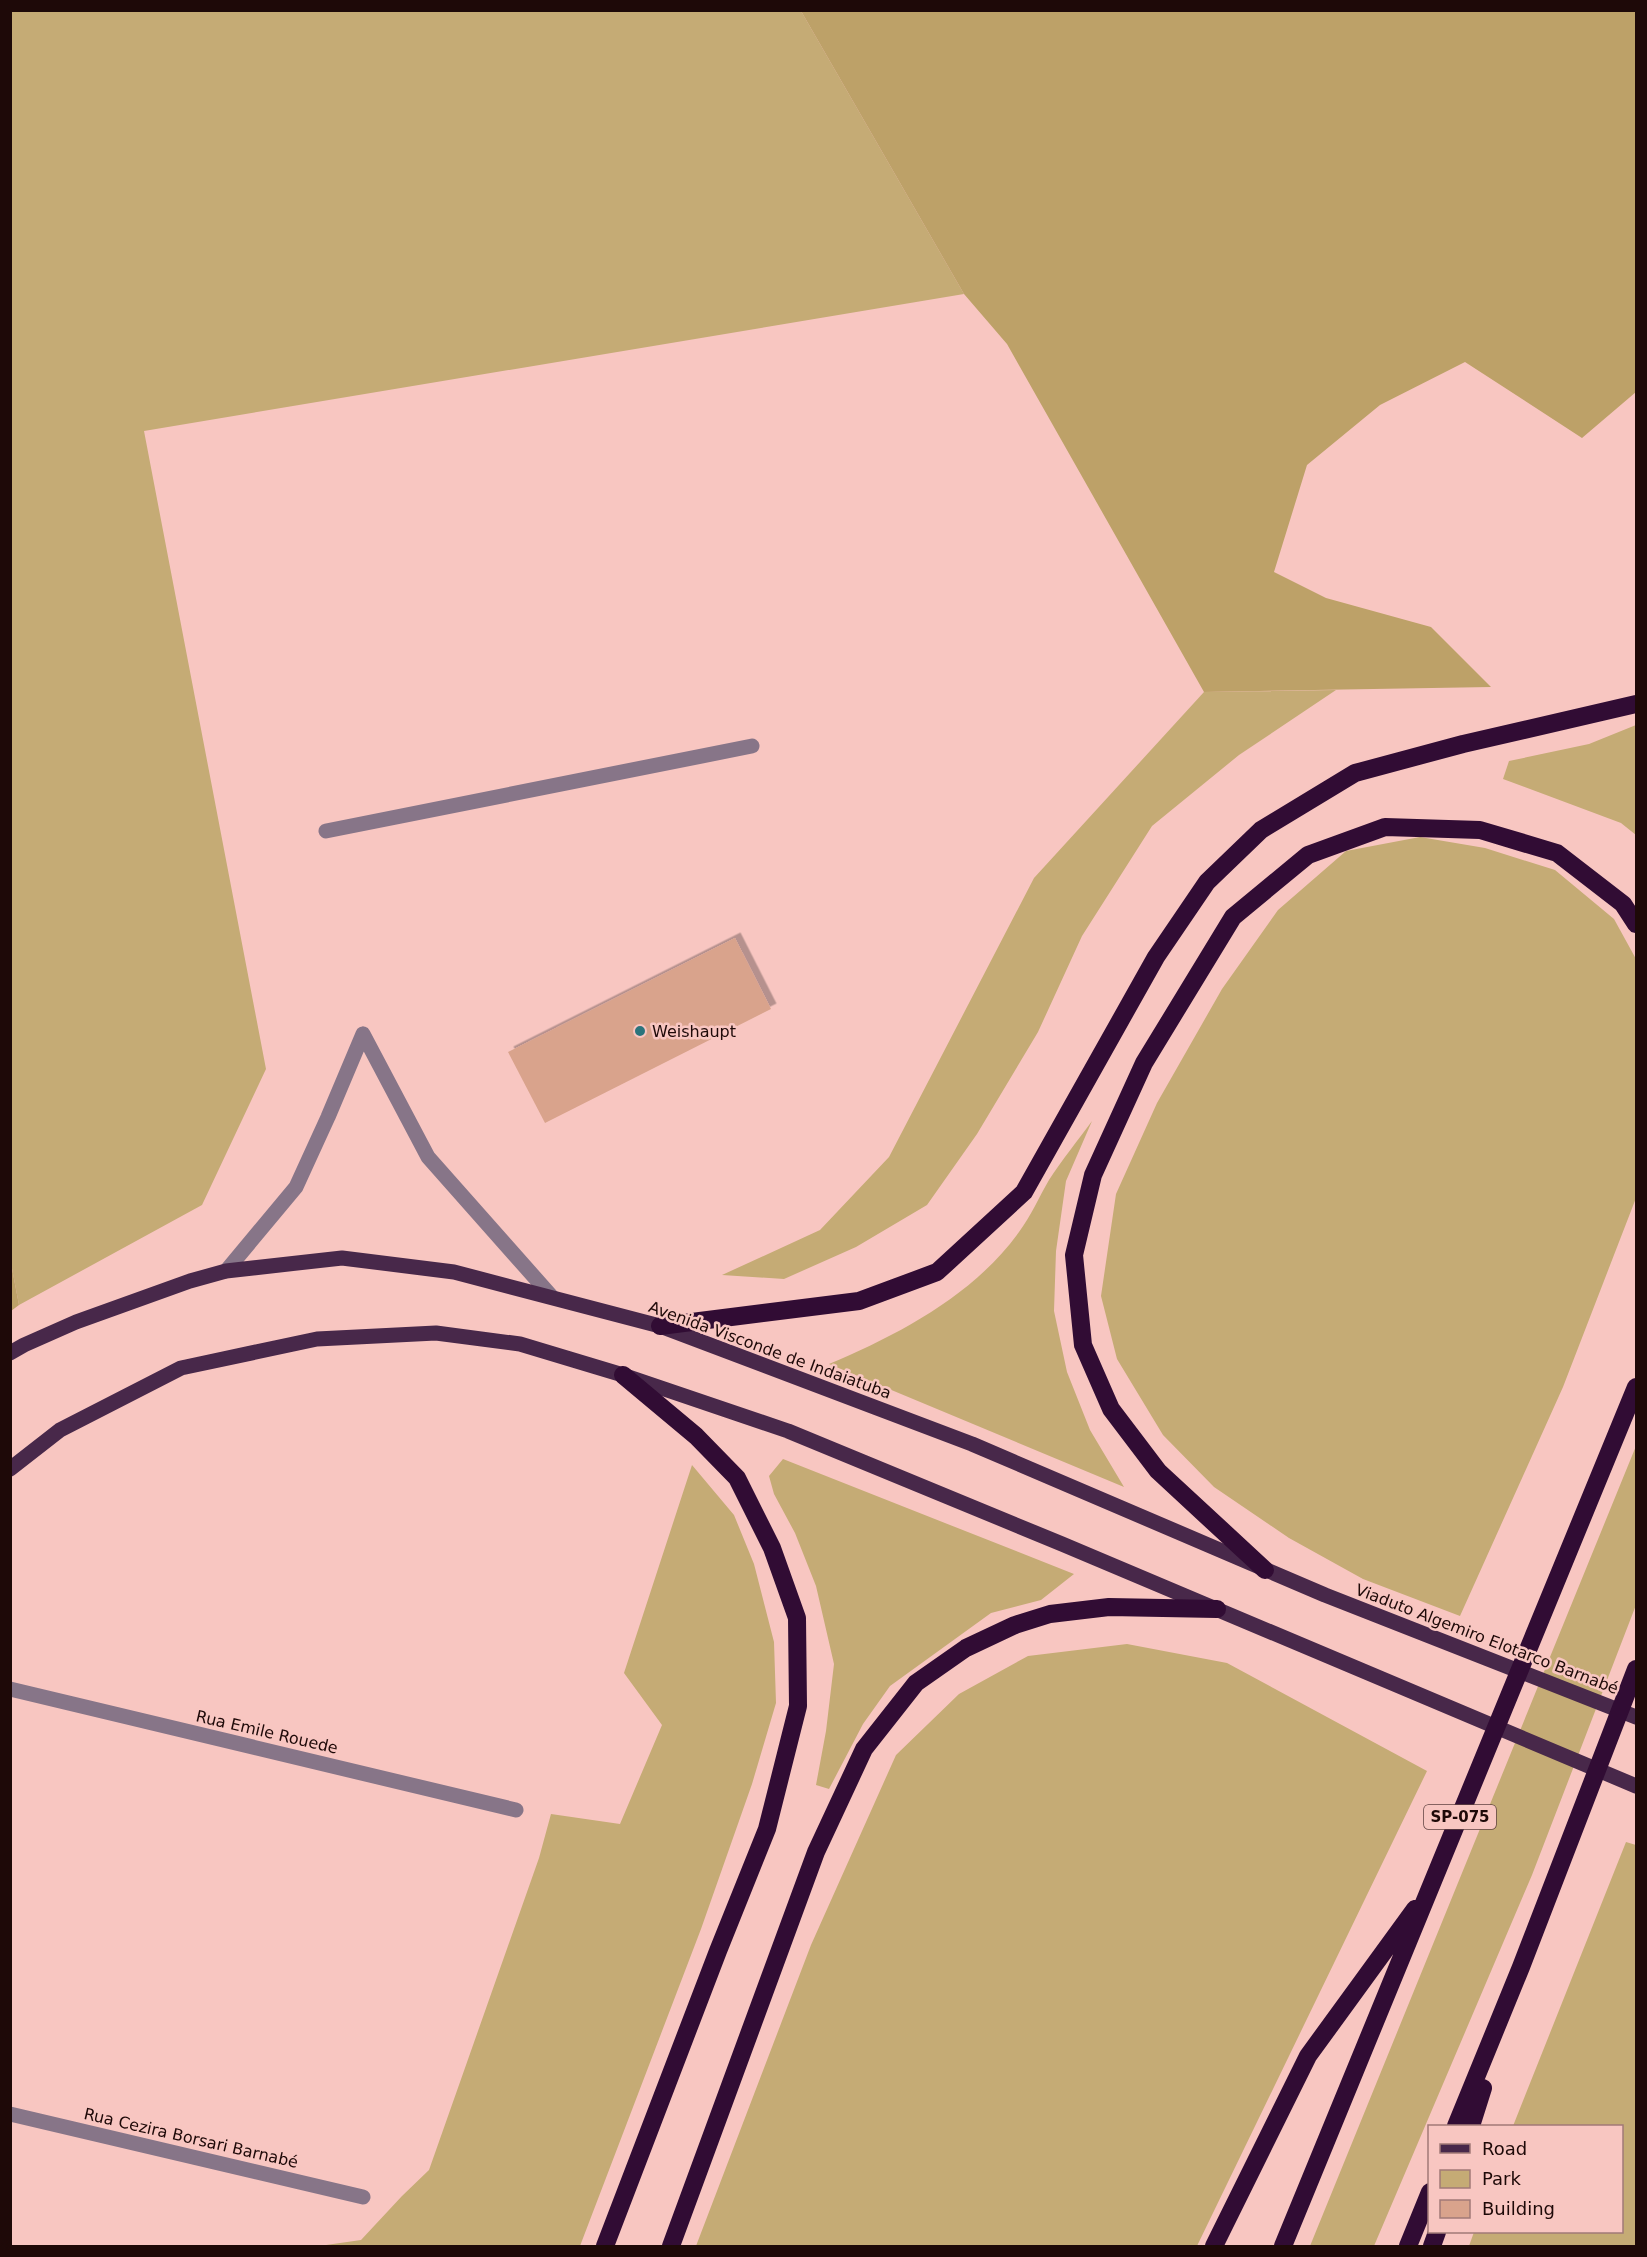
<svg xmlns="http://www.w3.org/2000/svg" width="1647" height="2257" viewBox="0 0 1647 2257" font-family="'DejaVu Sans',sans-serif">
<defs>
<filter id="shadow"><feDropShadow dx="5.5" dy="-5.5" stdDeviation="0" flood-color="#0004"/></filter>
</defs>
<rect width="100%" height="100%" fill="#f8c6c1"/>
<path fill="#c5ab75" d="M10,11H801L964,294L144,431L266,1069L202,1205L19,1305L10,1258Z
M1336,690L1239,755L1152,826L1082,936L1038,1032L977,1134L927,1205L856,1247L784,1279L722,1275L820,1230L889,1157L1034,878L1204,692Z
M1636,725V835L1621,823L1503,779L1509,761L1589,744Z
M1420,837L1485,848L1555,870L1614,919L1636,959V1198L1563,1387L1460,1616L1363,1579L1289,1538L1214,1487L1163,1435L1117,1359L1101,1296L1116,1194L1157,1103L1222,989L1278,910L1346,851Z
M1092,1121L1066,1181L1056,1251L1054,1311L1067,1372L1090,1430L1124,1487L829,1364C898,1335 974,1295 1019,1232C1031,1216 1039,1197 1049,1180C1062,1160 1078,1140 1092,1121Z
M1636,1446V1605L1532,1875L1374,2246H1310Z
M783,1459L1074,1574L1041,1600L991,1613L890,1686L863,1724L829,1789L816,1785L826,1731L834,1664L816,1586L795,1533L774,1494L769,1476Z
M692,1465L734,1515L754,1564L774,1642L776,1703L752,1784L701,1929L580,2246H319L361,2240L402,2196L429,2170L539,1858L551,1814L620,1824L662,1725L624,1673Z
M1127,1644L1227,1663L1427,1771L1197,2246H696L811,1945L896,1755L959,1694L1028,1656Z
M1626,1842L1636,1845V2246H1469L1474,2232H1622V2126H1513Z"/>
<path fill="#bda168" d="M801,11H1636V392L1582,438L1465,362L1380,405L1307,465L1274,572L1326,598L1431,627L1491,687L1204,692L1007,344L964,294Z
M10,1258L19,1305L11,1311H10Z"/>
<path fill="#d9a38c" filter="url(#shadow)" d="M735,938L771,1009L545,1123L508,1052Z"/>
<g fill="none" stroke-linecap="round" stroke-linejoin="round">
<path stroke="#877588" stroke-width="15" d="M326,831L752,746
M363,1034L428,1157L552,1297
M226,1271L296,1187L328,1117L363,1034
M10,1689L516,1810
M10,2114L363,2197"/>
<path stroke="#48284a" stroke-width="15" d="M10,1353L24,1345L76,1322L190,1281L226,1271L342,1258L454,1272L660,1326L972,1444L1325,1595L1636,1717
M10,1469L60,1430L181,1368L317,1339L436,1333L520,1344L623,1375L788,1431L1062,1544L1636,1786"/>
<path stroke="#310c34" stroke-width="18" d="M660,1326L859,1301L937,1272L1024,1192L1156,957L1207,882L1261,830L1355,773L1463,744L1636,704
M1265,1570L1158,1471L1111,1409L1083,1345L1074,1255L1093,1175L1144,1063L1233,917L1308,855L1385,827L1480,830L1557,853L1623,904L1636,924
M1456,2126L1521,1967L1636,1669
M1471,2126L1483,2088
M605,2246L718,1951L767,1829L798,1706L797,1618L772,1548L737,1478L696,1436L623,1375
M671,2246L816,1852L864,1749L916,1683L966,1648L1015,1625L1050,1614L1109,1607L1217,1609
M1214,2246L1308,2056L1415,1909
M1283,2246L1636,1387
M1408,2246L1430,2192
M1432,2246L1437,2232"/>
</g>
<circle fill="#2b747c" stroke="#f8c6c1" stroke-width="2" cx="640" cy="1031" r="6"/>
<g text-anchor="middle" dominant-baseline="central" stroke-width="5" stroke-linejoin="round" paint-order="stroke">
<rect fill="#f8c6c1" stroke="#5f4240" stroke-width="1.5" x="1424" y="1805" width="72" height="24" rx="4.5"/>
<g font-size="15" font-weight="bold" fill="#1e0908">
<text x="1460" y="1817">SP-075</text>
</g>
<g font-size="16" fill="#1e0908" stroke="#f8c6c1" text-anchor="start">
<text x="652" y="1031">Weishaupt</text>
</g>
<g font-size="16" fill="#1e0908" stroke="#f8c6c1">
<text transform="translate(770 1350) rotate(20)">Avenida Visconde de Indaiatuba</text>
<text transform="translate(1487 1639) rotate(21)">Viaduto Algemiro Elotarco Barnabé</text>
<text transform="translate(267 1732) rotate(13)">Rua Emile Rouede</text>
<text transform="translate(191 2138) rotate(13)">Rua Cezira Borsari Barnabé</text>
</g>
</g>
<rect width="1647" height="2257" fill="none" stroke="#1e0908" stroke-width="24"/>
<rect x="1428" y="2125" width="195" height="108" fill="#f8c6c1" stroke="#a17a77" stroke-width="1.5"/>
<rect x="1440" y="2144" width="30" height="9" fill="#48284a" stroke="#a17a77" stroke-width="1.5"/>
<text x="1482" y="2155" font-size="18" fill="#1e0908">Road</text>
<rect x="1440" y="2170" width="30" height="18" fill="#c5ab75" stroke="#a17a77" stroke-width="1.5"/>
<text x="1482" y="2185" font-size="18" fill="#1e0908">Park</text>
<rect x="1440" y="2200" width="30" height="18" fill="#d9a38c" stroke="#a17a77" stroke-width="1.5"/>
<text x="1482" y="2215" font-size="18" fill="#1e0908">Building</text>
</svg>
